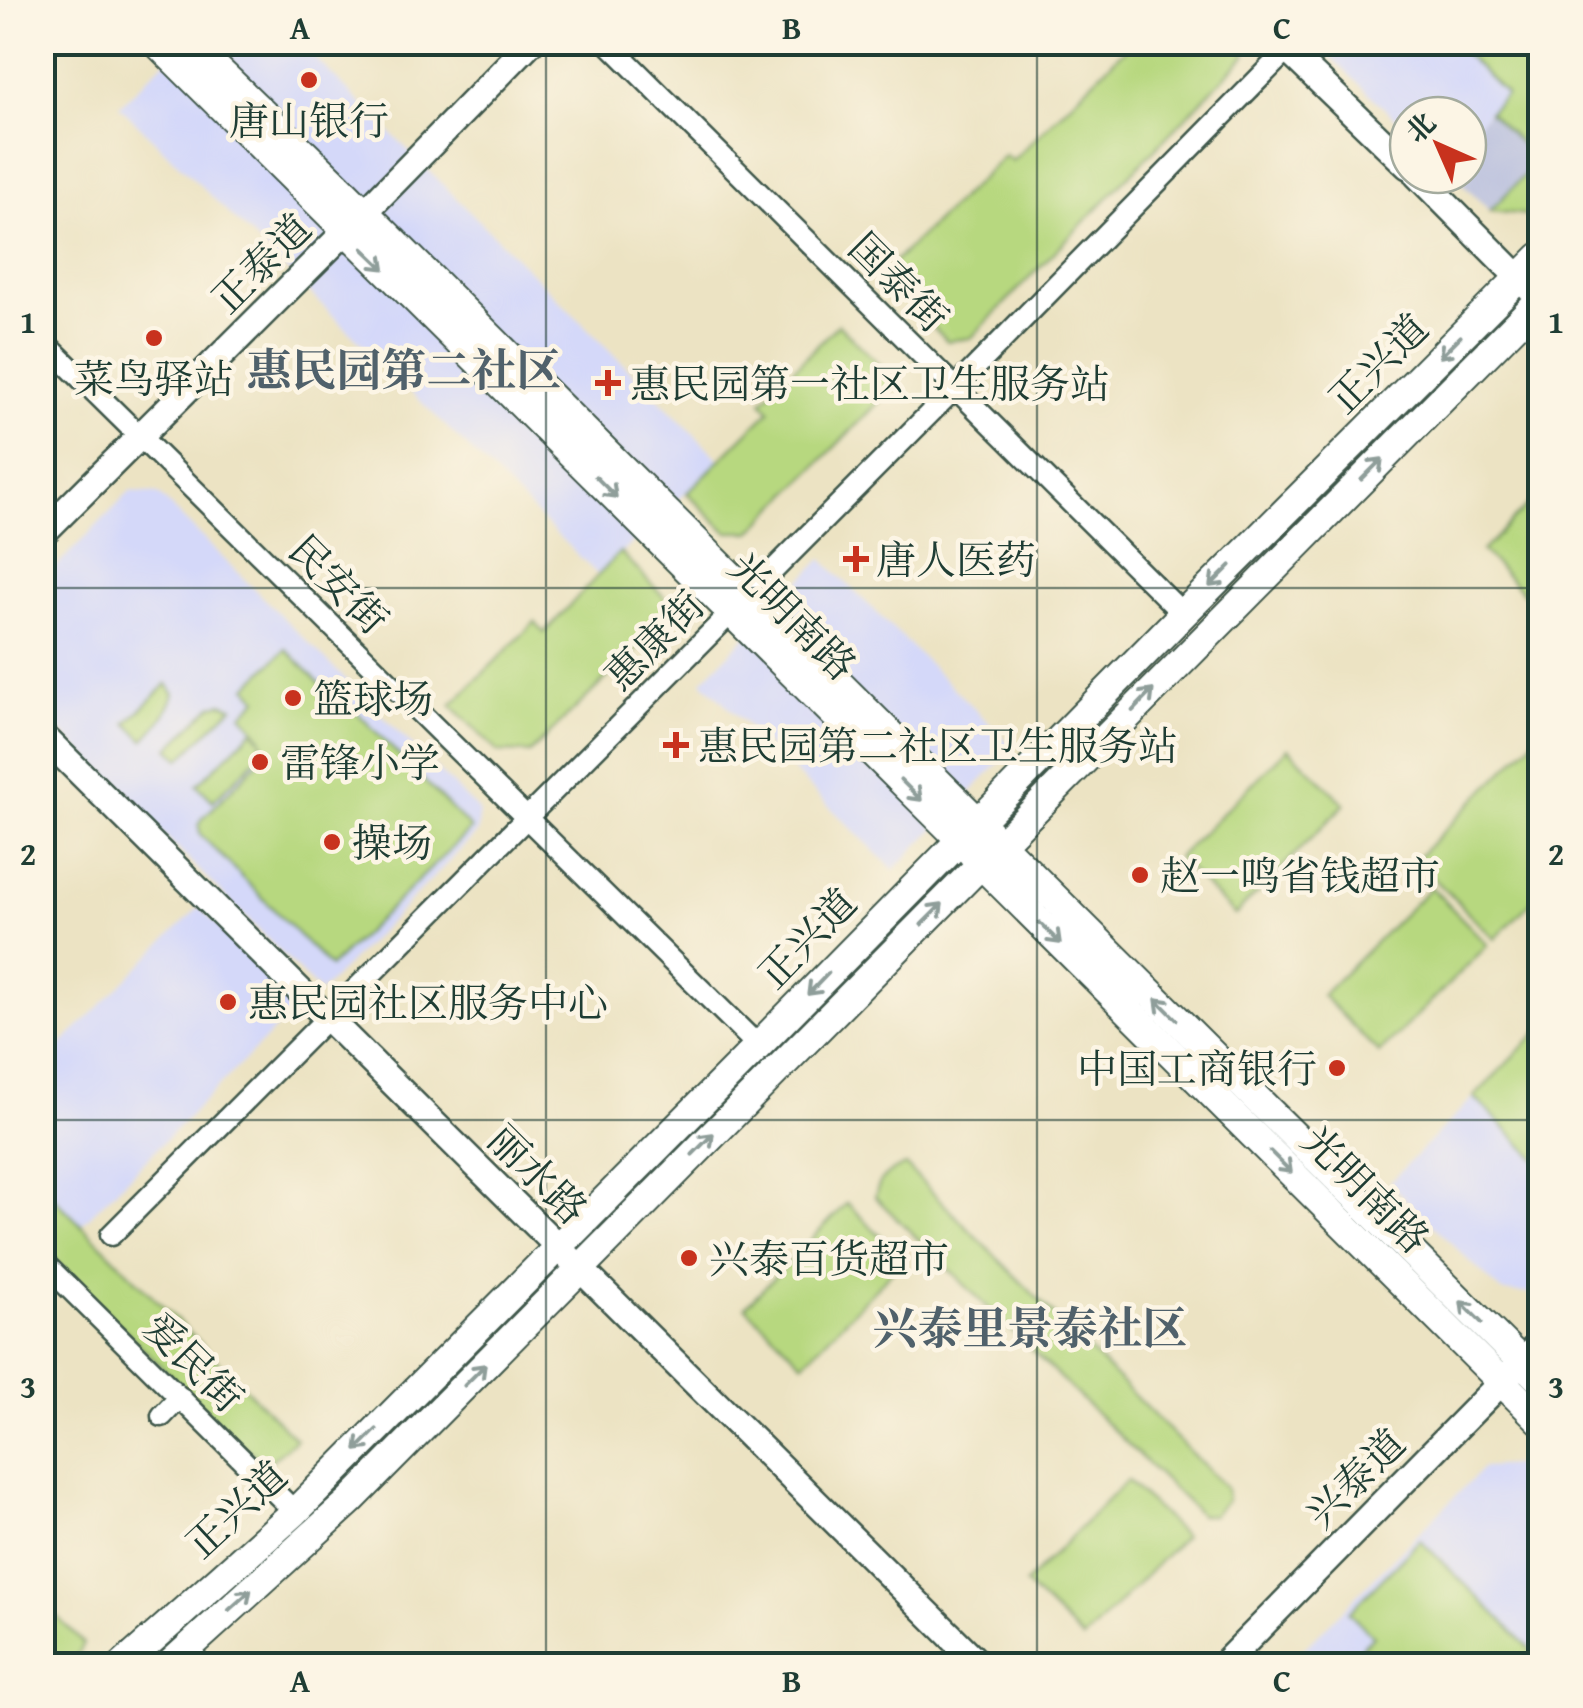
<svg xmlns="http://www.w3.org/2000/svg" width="1583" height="1708" viewBox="0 0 1583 1708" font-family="'Gentium Book Plus','Noto Serif SC',serif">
<rect width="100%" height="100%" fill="#fcf5e5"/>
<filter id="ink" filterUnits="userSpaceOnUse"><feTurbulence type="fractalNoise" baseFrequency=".01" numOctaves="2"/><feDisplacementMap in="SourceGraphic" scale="20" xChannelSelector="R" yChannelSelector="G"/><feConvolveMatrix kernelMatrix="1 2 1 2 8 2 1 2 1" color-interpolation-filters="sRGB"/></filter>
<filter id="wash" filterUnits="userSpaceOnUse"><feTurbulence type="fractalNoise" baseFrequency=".0048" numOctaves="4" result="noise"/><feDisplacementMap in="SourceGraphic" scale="40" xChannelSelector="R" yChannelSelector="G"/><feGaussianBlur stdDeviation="2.25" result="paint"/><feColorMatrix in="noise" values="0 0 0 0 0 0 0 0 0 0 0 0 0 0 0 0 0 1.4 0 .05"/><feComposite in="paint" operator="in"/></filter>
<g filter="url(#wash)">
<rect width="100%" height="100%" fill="#ece3c3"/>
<path fill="#d4d8f9" d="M183,43H300L720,460L598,575L119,106Z
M1316,43H1454L1506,94L1468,133V115H1408V131Z
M131,491L158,494L479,811L478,832L320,992L43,713V580Z
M822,559L1014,748L894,870L702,681Z
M199,907L300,1004L81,1225L43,1186V1063Z
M1540,1030V1294L1502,1292L1389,1183Z
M1532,1464L1540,1472V1665L1287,1666L1484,1467Z"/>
<path fill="#bdc3de" d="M1489,112L1538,161L1490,211L1453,175H1468V133Z"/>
<path fill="#b7d87f" stroke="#6b8a5a" stroke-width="2.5" d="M1131,43H1245V56L971,338L947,341L888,282L885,271L1005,155L1012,161Z
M1454,43H1540V214L1539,216L1490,211L1538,161L1489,112L1506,94Z
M838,324L898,383L751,532H727L687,493L770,410L762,401Z
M1540,493V609L1482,551Z
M620,552L666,599L663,623L530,753L498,752L451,705L535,622L544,633Z
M286,649L340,704L345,700L471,829L330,967L200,834L199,825L203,818L264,756C266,736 254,728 242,715L258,699L247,687Z
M167,684L174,694C168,713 158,726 144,740L127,723Z
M222,703L233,707L180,759L169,748L213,705Z
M253,730L262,741L259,756L213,801L197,785Z
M1540,734V893L1495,939L1415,860Z
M1288,748L1345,804L1235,915L1177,858Z
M1431,887L1488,945L1379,1053L1322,995Z
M1540,1030V1163L1474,1097Z
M906,1166L1226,1488L1227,1500L1213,1515H1200L875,1197C880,1177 886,1172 906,1166Z
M42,1186L296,1439L267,1464L236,1441L43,1249Z
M847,1203L904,1259L803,1363L745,1307Z
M1127,1480L1184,1536L1083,1640L1025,1584Z
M1420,1540L1539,1657L1532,1665L1345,1664L1373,1636L1349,1612Z
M43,1603L83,1643L74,1661L43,1660Z"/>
</g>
<g filter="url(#ink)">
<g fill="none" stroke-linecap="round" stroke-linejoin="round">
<g stroke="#3e5649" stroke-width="25">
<path id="minor" d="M607,42L1183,614
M42,340L758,1046
M111,1235L955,388L1287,50
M42,1261L295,1512
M162,1416L180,1397"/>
</g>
<g stroke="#3e5649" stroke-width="30">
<path id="tertiary" d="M1279,42L1408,166
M1417,175L1540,299
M42,534L364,213L531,42
M42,735L981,1666
M1222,1666L1540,1343"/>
</g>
<g stroke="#3e5649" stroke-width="32">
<path id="secondary" d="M156,42L960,839L981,864L1540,1420
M189,42L334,182L1540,1380
M122,1666L295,1512L758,1046L1183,614L1540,257
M168,1666L350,1501L1540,300"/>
</g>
<use href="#minor" stroke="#fff" stroke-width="20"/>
<use href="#tertiary" stroke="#fff" stroke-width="25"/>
<use href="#secondary" stroke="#fff" stroke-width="28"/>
</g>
<defs><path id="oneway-shaft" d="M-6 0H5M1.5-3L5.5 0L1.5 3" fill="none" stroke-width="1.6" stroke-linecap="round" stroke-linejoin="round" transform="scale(2.5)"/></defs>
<g stroke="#8f9e9a">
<use href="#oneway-shaft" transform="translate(374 259) rotate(44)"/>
<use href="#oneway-shaft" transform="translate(1450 347) rotate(135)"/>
<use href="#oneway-shaft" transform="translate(1372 469) rotate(-45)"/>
<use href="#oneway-shaft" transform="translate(606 487) rotate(45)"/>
<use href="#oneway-shaft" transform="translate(1220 576) rotate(135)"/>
<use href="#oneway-shaft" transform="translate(1143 700) rotate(-46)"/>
<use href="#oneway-shaft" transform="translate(911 790) rotate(45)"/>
<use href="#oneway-shaft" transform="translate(932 914) rotate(-45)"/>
<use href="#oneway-shaft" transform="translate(1050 933) rotate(45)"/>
<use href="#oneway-shaft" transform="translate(818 984) rotate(134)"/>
<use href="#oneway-shaft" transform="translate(1166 1009) rotate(-135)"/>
<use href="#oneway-shaft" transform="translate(703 1144) rotate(-45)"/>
<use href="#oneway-shaft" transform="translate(1281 1162) rotate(45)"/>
<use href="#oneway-shaft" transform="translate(1471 1312) rotate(-135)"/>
<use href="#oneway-shaft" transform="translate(475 1375) rotate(-45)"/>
<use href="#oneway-shaft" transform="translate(366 1440) rotate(135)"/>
<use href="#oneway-shaft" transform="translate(240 1600) rotate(-42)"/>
</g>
</g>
<path fill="none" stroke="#1f3d34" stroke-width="2.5" stroke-opacity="0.55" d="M546,42V1666M1037,42V1666M42,588H1540M42,1120H1540"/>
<g fill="#c8321e" stroke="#fcf5e5" stroke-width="4">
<circle cx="309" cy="80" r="10"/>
<circle cx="154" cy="338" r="10"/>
<path d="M603 368h10v10h10v10h-10v10h-10v-10h-10v-10h10z"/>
<path d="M851 544h10v10h10v10h-10v10h-10v-10h-10v-10h10z"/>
<circle cx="293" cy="698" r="10"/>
<path d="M671 730h10v10h10v10h-10v10h-10v-10h-10v-10h10z"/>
<circle cx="260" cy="762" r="10"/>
<circle cx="332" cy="842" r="10"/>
<circle cx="1140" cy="875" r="10"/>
<circle cx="228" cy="1002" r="10"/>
<circle cx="1337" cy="1068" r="10"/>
<circle cx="689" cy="1258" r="10"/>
</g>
<g text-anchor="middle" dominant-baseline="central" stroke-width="9" stroke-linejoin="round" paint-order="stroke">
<g font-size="40" fill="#1f3d34" stroke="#fcf5e5" text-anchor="start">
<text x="309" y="120" text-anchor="middle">唐山银行</text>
<text x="154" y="378" text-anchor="middle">菜鸟驿站</text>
<text x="630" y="383">惠民园第一社区卫生服务站</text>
<text x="876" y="559">唐人医药</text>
<text x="313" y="698">篮球场</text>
<text x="698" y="745">惠民园第二社区卫生服务站</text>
<text x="280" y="762">雷锋小学</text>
<text x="352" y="842">操场</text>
<text x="1160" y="875">赵一鸣省钱超市</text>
<text x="248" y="1002">惠民园社区服务中心</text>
<text x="1317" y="1068" text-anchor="end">中国工商银行</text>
<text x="709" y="1258">兴泰百货超市</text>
</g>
<g font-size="40" fill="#1f3d34" stroke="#fcf5e5">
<text transform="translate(261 263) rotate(-45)">正泰道</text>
<text transform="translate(899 282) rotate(45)">国泰街</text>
<text transform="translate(1378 363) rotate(-45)">正兴道</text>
<text transform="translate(339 584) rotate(45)">民安街</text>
<text transform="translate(793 616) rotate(45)">光明南路</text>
<text transform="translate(654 640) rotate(-45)">惠康街</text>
<text transform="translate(807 938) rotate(-46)">正兴道</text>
<text transform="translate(538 1174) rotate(45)">丽水路</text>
<text transform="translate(1366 1189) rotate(45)">光明南路</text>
<text transform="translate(194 1362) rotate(45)">爱民街</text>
<text transform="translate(1355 1478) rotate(-45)">兴泰道</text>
<text transform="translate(236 1509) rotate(-43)">正兴道</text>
</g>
<g font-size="45" font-weight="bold" fill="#50616b" stroke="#fcf5e5">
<text x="404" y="369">惠民园第二社区</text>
<text x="1030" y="1327">兴泰里景泰社区</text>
</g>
</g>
<rect width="1583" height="1708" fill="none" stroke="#fcf5e5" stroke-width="110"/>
<g transform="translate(1438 145) rotate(315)"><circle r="48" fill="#fcf5e5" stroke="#a4ab9e" stroke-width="2.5"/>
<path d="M0-8L18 38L0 25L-18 38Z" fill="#c8321e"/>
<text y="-15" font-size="28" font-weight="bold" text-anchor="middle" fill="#1f3d34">北</text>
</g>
<rect x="55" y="55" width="1473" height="1598" fill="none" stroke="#1f3d34" stroke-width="4"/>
<g font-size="32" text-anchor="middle" font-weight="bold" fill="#1f3d34">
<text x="300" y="39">A</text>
<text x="792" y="39">B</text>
<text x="1282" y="39">C</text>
<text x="28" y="333">1</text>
<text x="1556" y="333">1</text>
<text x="28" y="865">2</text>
<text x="1556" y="865">2</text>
<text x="28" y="1398">3</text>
<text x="1556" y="1398">3</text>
<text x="300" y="1692">A</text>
<text x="792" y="1692">B</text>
<text x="1282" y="1692">C</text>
</g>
</svg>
